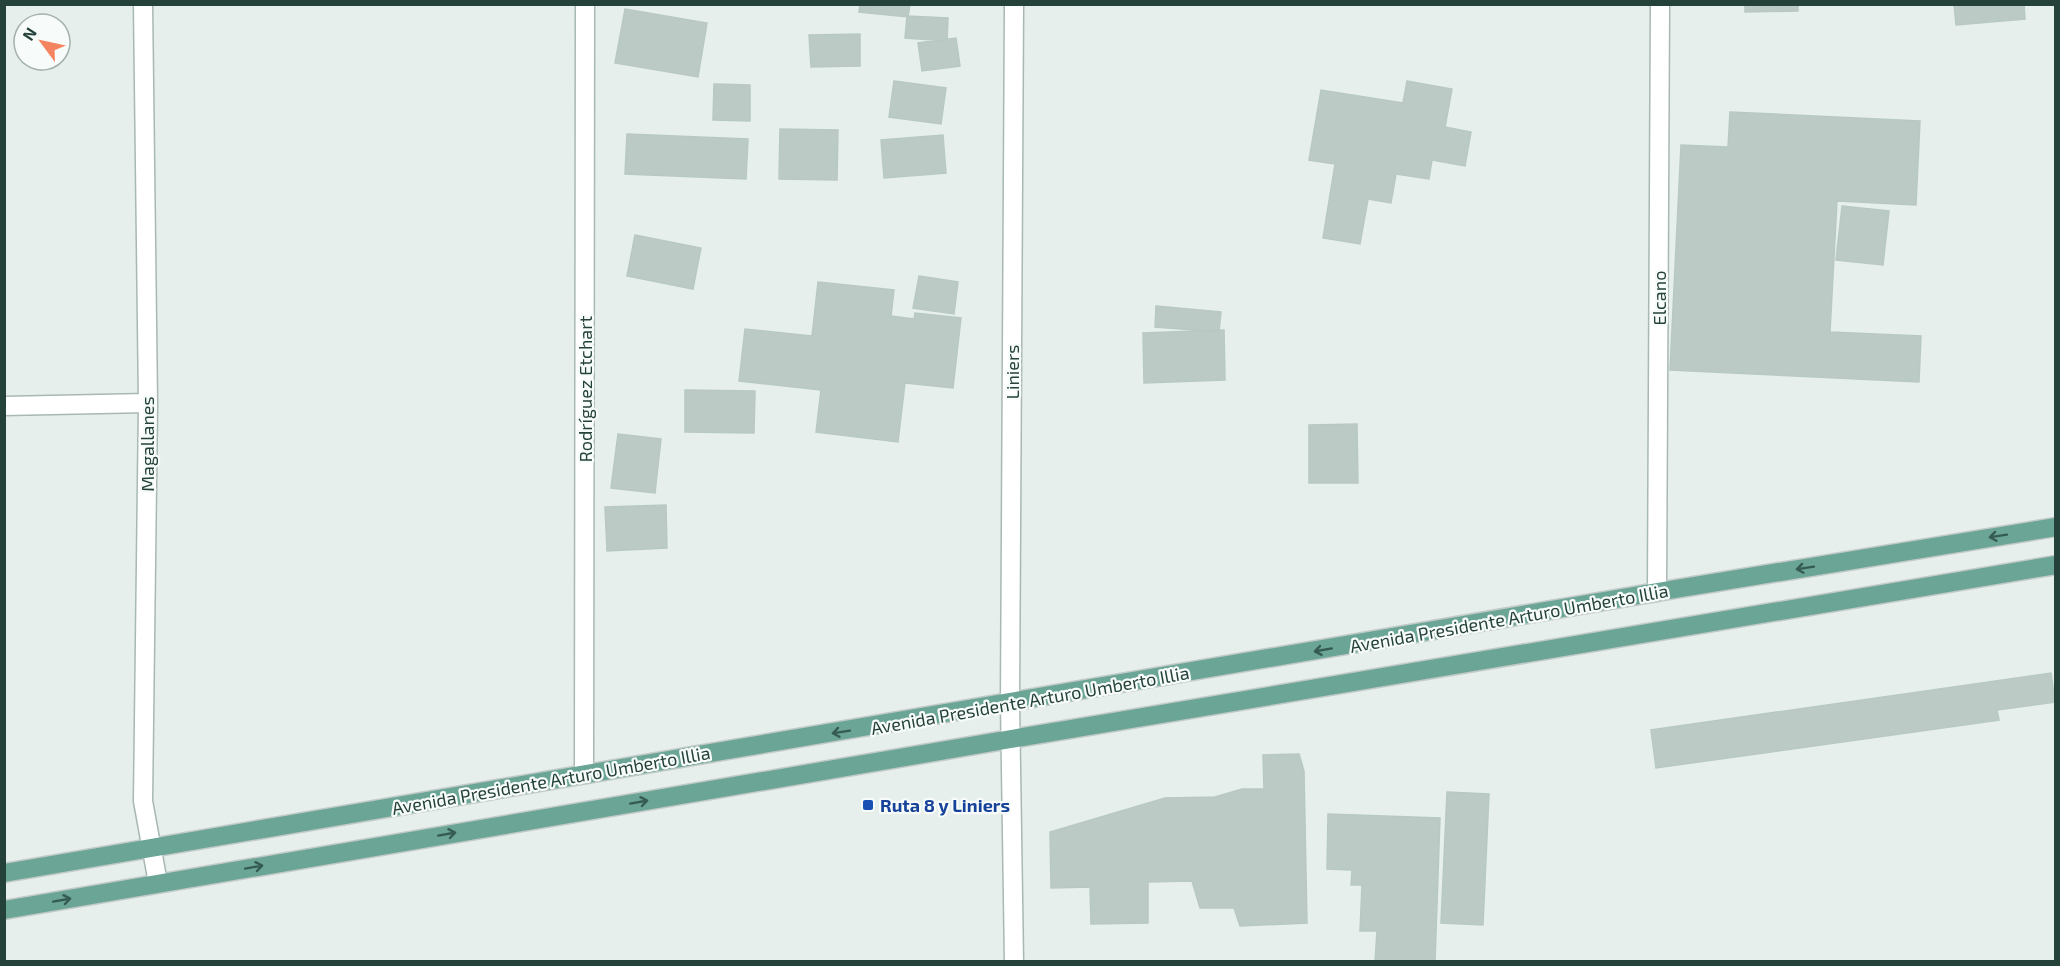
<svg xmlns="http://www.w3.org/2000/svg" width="2060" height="966" viewBox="0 0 2060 966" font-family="'Exo 2',sans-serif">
<rect width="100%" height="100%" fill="#e6efeb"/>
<path fill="#bbcac4" stroke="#b8c9c2" stroke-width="1.5" d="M860,4H910L908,17L859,12Z
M1745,4H1798V11L1745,12Z
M1954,4H2024L2025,19L1956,25Z
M625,9L707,23L698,77L615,63Z
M907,16L948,18L947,41L905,38Z
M860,34V66L811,67L809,35Z
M956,38L960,66L922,71L918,43Z
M894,81L946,88L941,124L889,117Z
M1407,81L1452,89L1445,127L1471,132L1465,166L1432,160L1429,179L1396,174L1391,203L1368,199L1360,244L1323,238L1335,164L1309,160L1321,90L1403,103Z
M714,84L750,85V121L713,120Z
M1730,112L1920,121L1916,205L1837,201L1830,332L1921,336L1919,382L1670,370L1681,145L1728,147Z
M780,129L838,130L837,180L779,179Z
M627,134L748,139L746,179L625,174Z
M943,135L946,173L884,178L881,140Z
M1842,206L1889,211L1883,265L1836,260Z
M635,235L701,248L693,289L627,276Z
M919,276L958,282L954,314L913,308Z
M818,282L894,290L891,316L914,319L915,313L961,318L953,388L905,383L898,442L816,432L821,390L739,381L745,329L812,336Z
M1156,306L1221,312L1219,332L1155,327Z
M1224,330L1225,380L1144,383L1143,333Z
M685,390L755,391L754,433L685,432Z
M1357,424L1358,483H1309V425Z
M618,434L661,439L655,493L611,488Z
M666,505L667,548L607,551L605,507Z
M2051,673L2055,702L1997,710L1999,720L1656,768L1651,730Z
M1299,754L1304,771L1307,923L1240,926L1234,908H1200L1192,881L1148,882V923L1091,924L1090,887L1051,888L1050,832L1165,798L1215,797L1242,789H1264L1263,755Z
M1447,792L1489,794L1483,925L1441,923Z
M1328,814L1440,818L1435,962H1375L1377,931H1360L1362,885H1351L1352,870L1327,869Z"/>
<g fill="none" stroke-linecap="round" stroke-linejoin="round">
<g stroke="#a8b8b2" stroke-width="21">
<path id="street" d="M143,4L148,403L143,801L158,883
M4,406L148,403
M1657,592L1660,4
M584,774L585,4
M1014,962L1010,703L1014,4"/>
</g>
<g stroke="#c2cac8" stroke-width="21">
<path id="primary" d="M4,873L1657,592L2056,527
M4,910L1011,739L2056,565"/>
</g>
<use href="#street" stroke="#fff" stroke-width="18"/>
<use href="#primary" stroke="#6aa596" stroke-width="18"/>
</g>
<defs><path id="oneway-shaft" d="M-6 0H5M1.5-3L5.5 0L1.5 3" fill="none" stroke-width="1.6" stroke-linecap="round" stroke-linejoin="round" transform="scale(1.5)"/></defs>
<g stroke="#365b51">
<use href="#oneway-shaft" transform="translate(1998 536) rotate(171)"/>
<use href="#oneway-shaft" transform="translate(1805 568) rotate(171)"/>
<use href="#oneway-shaft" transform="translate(1323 650) rotate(170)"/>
<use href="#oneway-shaft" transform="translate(841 732) rotate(171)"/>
<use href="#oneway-shaft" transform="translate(639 802) rotate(-10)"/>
<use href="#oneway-shaft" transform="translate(447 834) rotate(-10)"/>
<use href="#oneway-shaft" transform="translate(254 867) rotate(-10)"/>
<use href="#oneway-shaft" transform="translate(62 900) rotate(-10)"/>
</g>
<rect fill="#1a4fb4" stroke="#f7fbf9" stroke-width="2" x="862" y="799" width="12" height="12" rx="3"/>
<g text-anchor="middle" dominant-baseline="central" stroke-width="4.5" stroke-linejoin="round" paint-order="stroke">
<g font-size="18" fill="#24423a" stroke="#f7fbf9">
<text transform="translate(1659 298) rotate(-90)">Elcano</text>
<text transform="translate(1012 372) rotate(-90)">Liniers</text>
<text transform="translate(585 389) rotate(-90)">Rodríguez Etchart</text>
<text transform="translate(147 444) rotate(-90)">Magallanes</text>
<text transform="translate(1509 618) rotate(-10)">Avenida Presidente Arturo Umberto Illia</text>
<text transform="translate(1030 700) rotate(-10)">Avenida Presidente Arturo Umberto Illia</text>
<text transform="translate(551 780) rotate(-10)">Avenida Presidente Arturo Umberto Illia</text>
</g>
<g font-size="18" font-weight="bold" fill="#164399" stroke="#f7fbf9" text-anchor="start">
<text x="880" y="805">Ruta 8 y Liniers</text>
</g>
</g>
<rect width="2060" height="966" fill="none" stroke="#24423a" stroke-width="12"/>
<g transform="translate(42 42) rotate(303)"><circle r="28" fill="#f7fbf9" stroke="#a3b1ad" stroke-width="1.5"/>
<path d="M0-4.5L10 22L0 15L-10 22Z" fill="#f4845f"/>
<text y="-9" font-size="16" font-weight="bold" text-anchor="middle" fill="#24423a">N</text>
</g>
</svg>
